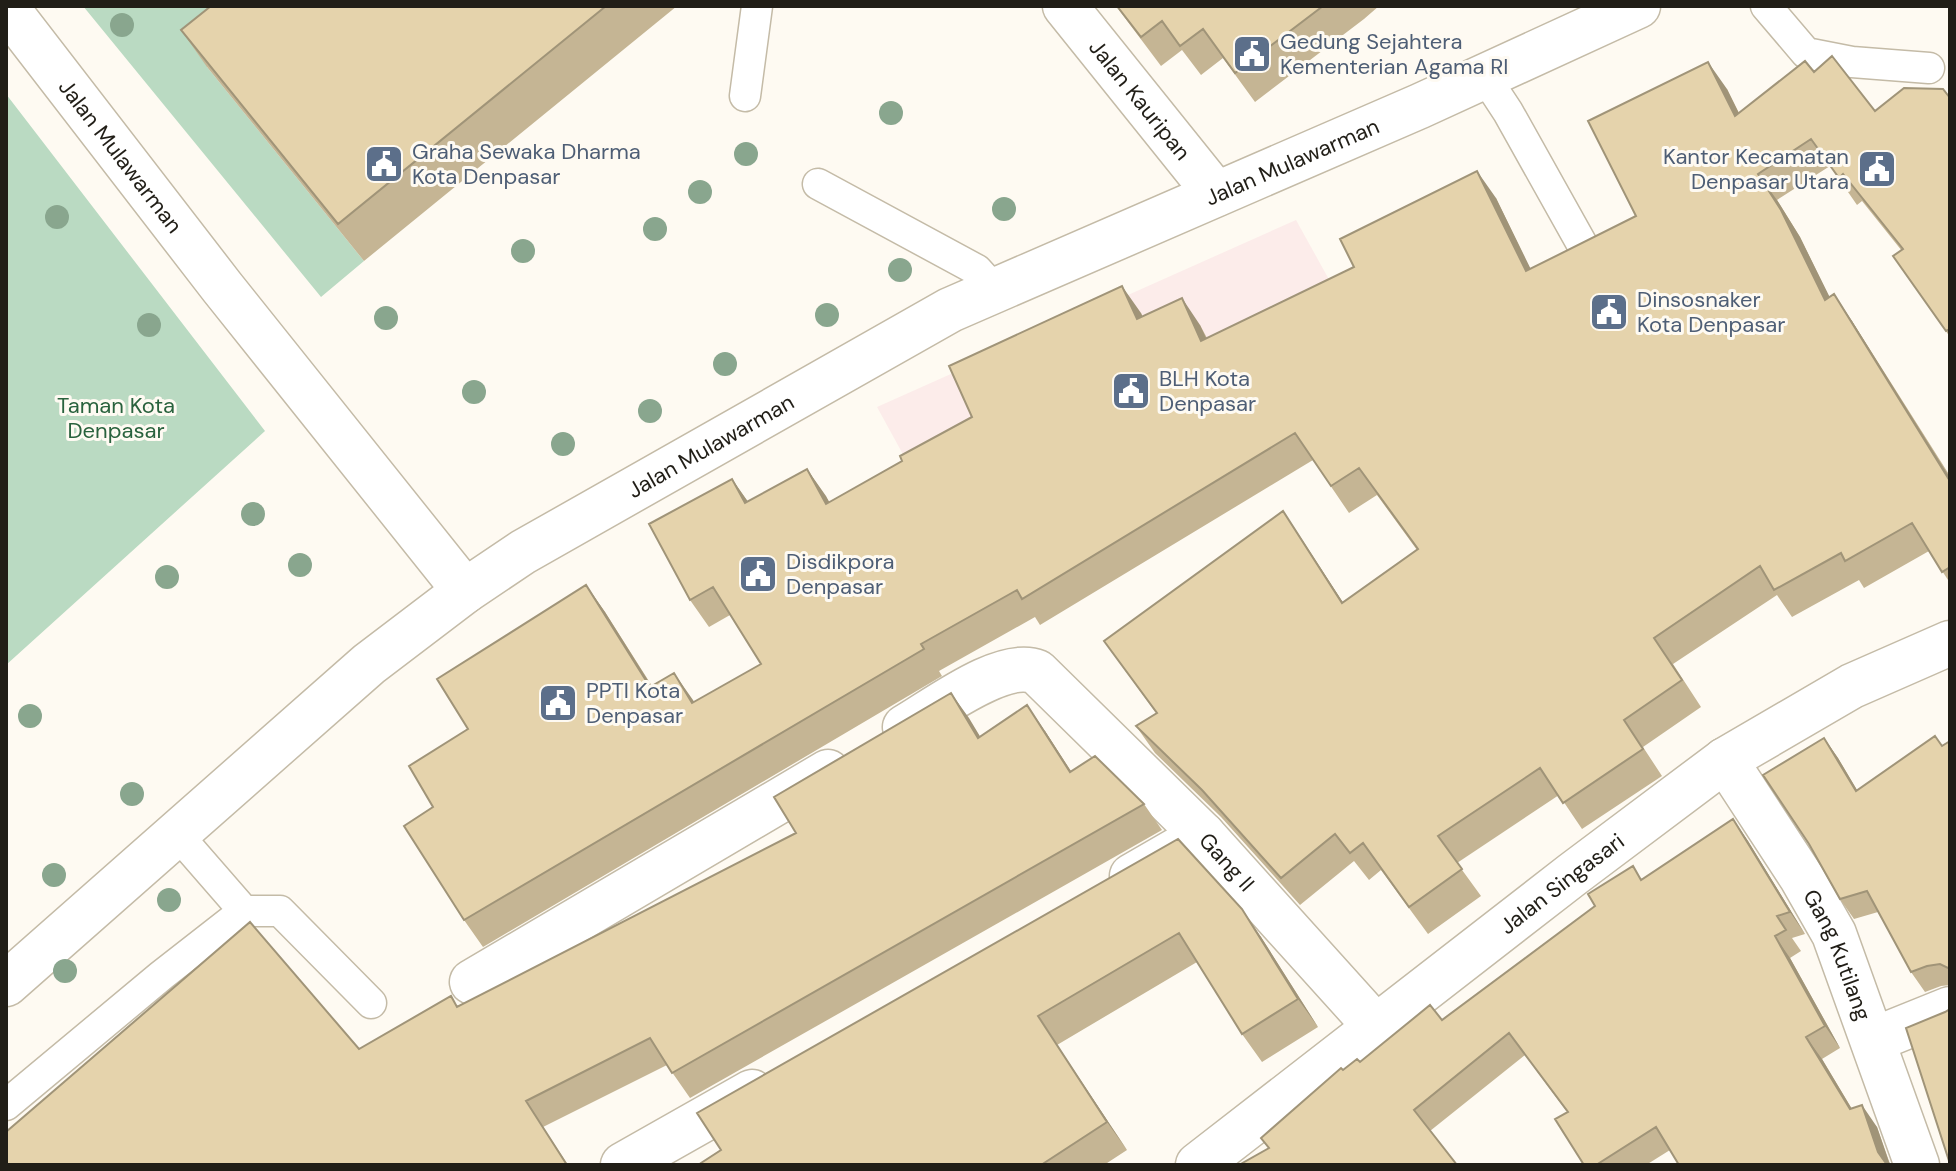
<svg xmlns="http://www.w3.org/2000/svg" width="1956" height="1171" viewBox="0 0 1956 1171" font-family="'DM Sans',sans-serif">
<rect width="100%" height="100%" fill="#fefaf2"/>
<path fill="#fcecea" d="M1296,220L1382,375L972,580L877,407Z"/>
<path fill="#badac2" d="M83,6H282L207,67L364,261L321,297Z
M6,94L265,431L6,665Z"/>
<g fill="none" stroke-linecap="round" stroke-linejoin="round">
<g stroke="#c4bba7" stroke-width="33">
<path id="lane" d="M1766,6L1806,53L1852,62L1929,68
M1485,77L1508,112L1583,246
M745,96L757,6
M818,184L977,270L996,291
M177,834L244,911
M6,1105L162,975L244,911H280L371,1003"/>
</g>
<g stroke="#c4bba7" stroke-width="47">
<g id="street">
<path id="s1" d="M1065,6L1216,194"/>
<path id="s2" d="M6,7L222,287L465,591"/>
<path d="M905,727C936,709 1003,658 1037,672L1203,835"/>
<path id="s3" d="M1725,760L1802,878L1834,934L1917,1165"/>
<path id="s4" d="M1132,876L1203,835L1377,1028"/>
<path d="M472,982L828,772"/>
<path id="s5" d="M6,984L369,664L465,591L523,552L950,310L1420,106L1638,6"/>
<path d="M1873,1040L1950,1009"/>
<path d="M623,1165L752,1092"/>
<path id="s6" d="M1198,1165L1573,874L1725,760L1852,686L1950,643"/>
</g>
</g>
<use href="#lane" stroke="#fff" stroke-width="30"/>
<use href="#street" stroke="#fff" stroke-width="44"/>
</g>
<g fill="#89a68e">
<circle cx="122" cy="25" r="12"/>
<circle cx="891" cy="113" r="12"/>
<circle cx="746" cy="154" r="12"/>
<circle cx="700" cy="192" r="12"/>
<circle cx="1004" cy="209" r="12"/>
<circle cx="57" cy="217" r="12"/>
<circle cx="655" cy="229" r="12"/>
<circle cx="523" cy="251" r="12"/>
<circle cx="900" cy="270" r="12"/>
<circle cx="827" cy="315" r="12"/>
<circle cx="386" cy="318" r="12"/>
<circle cx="149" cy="325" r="12"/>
<circle cx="725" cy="364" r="12"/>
<circle cx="474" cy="392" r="12"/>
<circle cx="650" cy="411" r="12"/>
<circle cx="563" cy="444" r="12"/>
<circle cx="253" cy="514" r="12"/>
<circle cx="300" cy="565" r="12"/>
<circle cx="167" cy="577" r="12"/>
<circle cx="30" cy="716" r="12"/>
<circle cx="132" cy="794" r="12"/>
<circle cx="54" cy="875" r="12"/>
<circle cx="169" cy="900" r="12"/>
<circle cx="65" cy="971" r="12"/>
</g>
<path fill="#c5b594" d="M211,6H677L364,261L207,67L181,30Z
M1116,6H1379L1364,19L1255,102L1223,58L1201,75L1182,50L1161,66Z
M1814,72L1875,111L1950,98V337L1893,256L1902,251L1862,201L1857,205L1830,166L1777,200L1800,237L1829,297L1852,321L1950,476V583L1929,551L1864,588L1859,580L1792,617L1777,595L1673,664L1701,707L1643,747L1662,776L1582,829L1559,795L1457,863L1481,896L1428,934L1381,870L1369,880L1354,861L1300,905L1221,817L1155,753L1136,726L1156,713L1104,641L1283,511L1343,603L1417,550L1377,495L1349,513L1313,460L1040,625L1035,617L939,671L942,676L483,947L464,920L433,807L468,729L586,585L605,612L652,686L694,702L761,664L730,615L709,627L690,600L732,479L748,502L807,469L829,502L902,461L1141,313L1142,316L1200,325L1207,338L1496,198L1530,269L1636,216L1727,89L1739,113Z
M951,693L980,737L1045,731L1071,771L1144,804L1162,830L690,1098L667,1065L543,1127L568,1165H6L359,1049L458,1007L796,833Z
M1824,738L1838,758L1857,790L1950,741V985L1941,986L1925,992L1911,972L1878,912L1854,919L1840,899Z
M1733,819L1748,841L1805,934L1792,938L1801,951L1790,958L1840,1048L1822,1059L1852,1109L1877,1127L1890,1164L1670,1150L1646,1165H1584L1567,1112L1525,1055L1430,1131L1268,1148L1261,1138L1343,1070L1360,1062L1442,1020L1642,880Z
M1178,839L1261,937L1318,1027L1262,1062L1242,1034L1197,962L1057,1045L1127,1150L1104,1165H698Z"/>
<path fill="#a09478" d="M1708,62L1727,89L1753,142L1735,116Z
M1477,171L1496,198L1545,298L1526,271Z
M1758,174L1777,200L1800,237L1844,326L1825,300Z
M1122,286L1141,313L1155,346L1137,319Z
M1834,294L1852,321L1950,478V481Z
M1182,298L1200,325L1220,368L1201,341Z
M807,469L826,496L845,531L826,504Z
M732,479L751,506L745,503Z
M1283,511L1301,538L1361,630L1342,603Z
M586,585L605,612L669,714L650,687Z
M674,673L693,700L710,730L692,703Z
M951,693L969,718L996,763L978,738Z
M1027,705L1045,731L1088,798L1070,772Z
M1824,738L1838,758L1870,812L1856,791Z
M1733,819L1748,841L1805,934L1790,912Z
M1242,909L1261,937L1318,1027L1298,999Z
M1775,936L1790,958L1840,1048L1825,1026Z
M1038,1016L1057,1045L1127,1150L1107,1122Z
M1806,1037L1822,1059L1865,1131L1850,1109Z
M1862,1105L1877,1127L1890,1165H1887L1878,1152Z"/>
<path fill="#e5d3ac" stroke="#a09478" stroke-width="2" d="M211,6H606L338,224L181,30Z
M1117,6H1323L1235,73L1203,29L1180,46L1162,21L1141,37Z
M1832,56L1875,111L1904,88L1943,89L1950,98V329L1946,331L1893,256L1903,249L1843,174L1839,178L1811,139L1758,174L1781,210L1825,300L1834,294L1948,478L1950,476V567L1942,572L1912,523L1845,561L1841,553L1774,590L1760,566L1654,638L1682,680L1624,720L1643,749L1563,803L1540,768L1438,836L1462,869L1409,907L1363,843L1350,853L1335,834L1281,878L1202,790L1136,726L1157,713L1104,641L1283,511L1342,603L1418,549L1359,468L1331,486L1295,433L1022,599L1017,590L921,644L924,649L464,920L404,826L433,807L409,766L468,729L437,679L586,585L650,687L674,673L692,703L761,664L713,587L690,600L649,524L732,479L745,503L807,469L826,504L902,461L900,456L972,417L949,366L1122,286L1137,319L1182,298L1201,341L1354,267L1340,239L1477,171L1526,271L1636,216L1588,121L1708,62L1735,116L1805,61L1814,72Z
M951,693L978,738L1027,705L1070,772L1095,756L1144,804L672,1073L650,1038L526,1101L567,1165H6V1132L250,922L359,1049L451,996L457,1007L796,833L774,797Z
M1935,736L1942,746L1950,741V969L1940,964L1927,966L1911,972L1867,891L1840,899L1809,844L1763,775L1824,738L1856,791Z
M1733,819L1790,912L1777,916L1786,930L1775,936L1825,1026L1806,1037L1850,1109L1862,1105L1878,1152L1885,1162L1892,1165H1679L1656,1127L1596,1165H1584L1555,1119L1568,1112L1509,1033L1414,1110L1457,1165H1239L1269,1148L1261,1138L1341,1068L1343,1070L1357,1059L1360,1062L1430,1005L1442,1020L1595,906L1588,894L1633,866L1641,880Z
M1178,839L1242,909L1298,999L1242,1034L1179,933L1038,1016L1107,1122L1041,1165H698L721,1150L697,1113Z
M1950,1009V1164L1906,1028L1945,1012Z"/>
<defs>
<g id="civic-square" transform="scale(2)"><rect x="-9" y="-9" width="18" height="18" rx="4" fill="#5c6f8a" stroke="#fefaf2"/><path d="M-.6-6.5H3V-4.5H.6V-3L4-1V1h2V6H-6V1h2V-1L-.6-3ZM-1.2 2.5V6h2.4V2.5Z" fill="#fff"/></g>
</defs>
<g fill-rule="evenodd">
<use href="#civic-square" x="1252" y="54"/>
<use href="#civic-square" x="384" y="164"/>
<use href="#civic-square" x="1877" y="169"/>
<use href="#civic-square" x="1609" y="312"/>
<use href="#civic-square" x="1131" y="391"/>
<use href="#civic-square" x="758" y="574"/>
<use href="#civic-square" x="558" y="703"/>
</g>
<g text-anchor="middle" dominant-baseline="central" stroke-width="6" stroke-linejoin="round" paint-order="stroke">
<g font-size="22" fill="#4e5e75" stroke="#fefaf2" text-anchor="start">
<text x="1280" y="41">Gedung Sejahtera<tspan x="1280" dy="25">Kementerian Agama RI</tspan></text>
<text x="412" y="151">Graha Sewaka Dharma<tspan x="412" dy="25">Kota Denpasar</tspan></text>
<text x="1849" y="156" text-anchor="end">Kantor Kecamatan<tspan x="1849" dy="25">Denpasar Utara</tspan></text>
<text x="1637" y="299">Dinsosnaker<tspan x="1637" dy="25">Kota Denpasar</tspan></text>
<text x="1159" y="378">BLH Kota<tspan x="1159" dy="25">Denpasar</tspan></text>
<text x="786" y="561">Disdikpora<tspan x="786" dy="25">Denpasar</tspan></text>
<text x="586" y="690">PPTI Kota<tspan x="586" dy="25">Denpasar</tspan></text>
</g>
<g font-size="22" fill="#211e17" stroke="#fefaf2">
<text stroke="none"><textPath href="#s1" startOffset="120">Jalan Kauripan</textPath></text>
<text stroke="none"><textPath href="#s2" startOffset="188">Jalan Mulawarman</textPath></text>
<text stroke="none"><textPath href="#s5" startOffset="1538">Jalan Mulawarman</textPath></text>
<text stroke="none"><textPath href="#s5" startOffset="890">Jalan Mulawarman</textPath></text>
<text stroke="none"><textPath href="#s4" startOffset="118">Gang II</textPath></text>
<text stroke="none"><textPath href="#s6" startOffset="460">Jalan Singasari</textPath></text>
<text stroke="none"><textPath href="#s3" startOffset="226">Gang Kutilang</textPath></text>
</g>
<g font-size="22" fill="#29623d" stroke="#fefaf2">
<text x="116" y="405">Taman Kota<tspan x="116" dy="25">Denpasar</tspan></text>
</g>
</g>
<rect width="1956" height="1171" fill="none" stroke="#211e17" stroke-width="16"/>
</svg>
